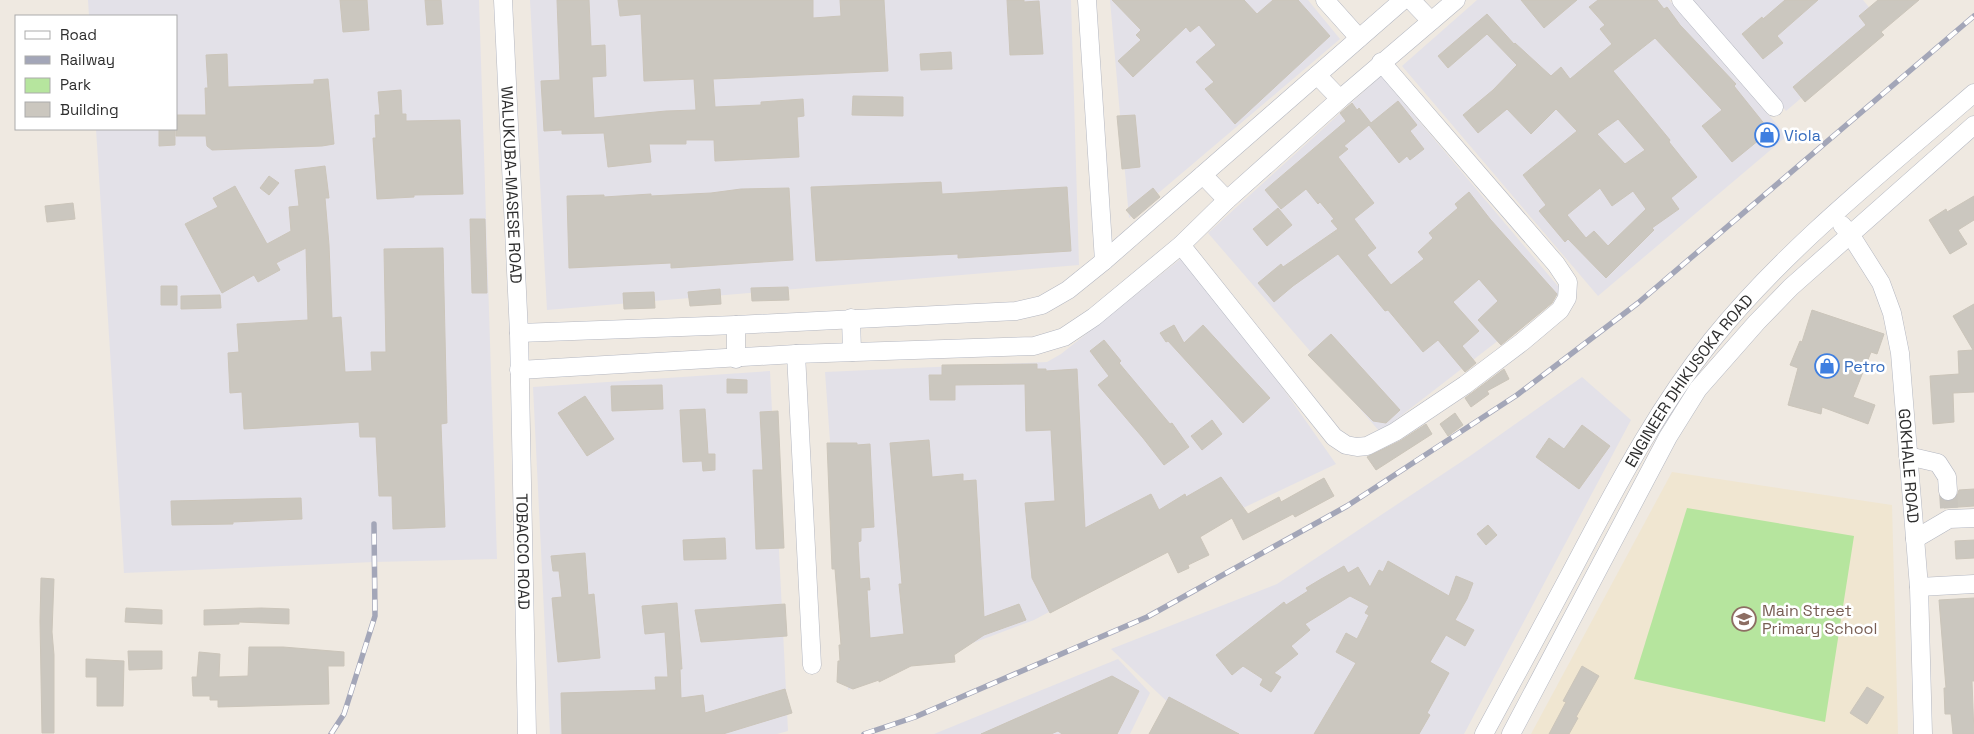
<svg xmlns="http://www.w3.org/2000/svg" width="1974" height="734" viewBox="0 0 1974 734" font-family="'Space Grotesk',sans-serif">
<rect width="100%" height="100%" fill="#efe9e1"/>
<path fill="#e3e1e8" d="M88,0H479L497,559L374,562L124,573L96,129H176V16H89Z
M530,0H1071L1079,265L547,310Z
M1110,0H1308L1340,39L1129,218Z
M1477,0H1669L1787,136L1598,296L1402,66Z
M1691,0H1863L1885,27L1786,111Z
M1381,76L1562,291L1380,432L1208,233Z
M1188,253L1336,464L1241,509L1034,620L848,690L825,372L1047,362L1061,354Z
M770,371L788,731L777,734H550L533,387Z
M1582,377L1631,420L1464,734H1161L1174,708L1111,649L1277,584L1470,456Z
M1118,659L1150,693L1130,734H934Z"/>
<path fill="#f0e6d1" d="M1672,472L1892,505L1898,734H1531Z"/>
<path fill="#b6e59e" d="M1687,508L1854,536L1825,722L1634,679Z"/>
<path fill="#cbc7bf" stroke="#cbc5ba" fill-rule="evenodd" d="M340,0H367L369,30L343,32Z
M425,0H441L443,24L427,25Z
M557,0H589L591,46L605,45L606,76L592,77L594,118L666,111L696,110L694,79L644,81L641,14L620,16L618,0H813V18L841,16L840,0H884L888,71L713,79L715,107L761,105V102L803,99L804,116L797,117L799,157L715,161L714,140H686V144H649L651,162L608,167L604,133L562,134V130L544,131L541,81L560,80Z
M1007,0H1024V2L1039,1L1043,54L1010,55Z
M1112,0H1244L1257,14L1273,0H1298L1330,36L1235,124L1205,89L1214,82L1196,62L1216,45L1199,25L1190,32L1186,27L1133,77L1118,61L1141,40L1136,35L1141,30Z
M1521,0H1577L1544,28Z
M1598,0H1657L1664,9L1667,7L1680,25L1736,84L1734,86L1770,131L1732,162L1702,126L1722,110L1655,38L1613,71L1670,140L1669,142L1697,177L1671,198L1679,209L1652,228L1654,230L1606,278L1568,239L1565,242L1539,211L1546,205L1523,175L1577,131L1556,109L1531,134L1507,109L1478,133L1463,115L1493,90L1517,65L1487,34L1448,68L1438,56L1487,14L1514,44L1515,43L1551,76L1561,67L1570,79L1612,44L1600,29L1605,25L1589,7ZM1618,119L1645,150L1625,164L1597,134ZM1600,188L1612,206L1633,191L1646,209L1608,246L1594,231L1586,238L1567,215Z
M1785,0H1818L1777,36L1783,43L1763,59L1742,34L1762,17L1763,19Z
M1878,0H1919L1881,32L1884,35L1805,102L1793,87L1866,25L1859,16Z
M951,52L952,69L921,70L920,54Z
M227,54L228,87L314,84V80L328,79L334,144L322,146L212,150L207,146L206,136H176V115H206L205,88H208L206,55Z
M401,90L402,114H406V121L460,120L463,194L414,195V197L377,199L373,138H376L375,115H380L378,92Z
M853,96L903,97V116L852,115Z
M1398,101L1417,125L1410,131L1424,149L1410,160L1407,156L1399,163L1369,125L1344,146L1348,149L1338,157L1374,203L1354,219L1376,248L1367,255L1391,285L1424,259L1418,252L1433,238L1429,233L1458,208L1455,204L1469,192L1490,219L1557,294L1552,303L1501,345L1478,320L1498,301L1479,279L1453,302L1479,331L1462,346L1476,363L1465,372L1438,340L1423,352L1388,310L1385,311L1338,254L1293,286L1274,302L1258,283L1281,264L1283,267L1338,229L1331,221L1334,219L1320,202L1318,204L1306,189L1281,209L1265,190L1346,121L1340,113L1352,103L1357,110L1359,108L1371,123Z
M1135,115L1140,167L1122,169L1117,116Z
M159,129H175V145L159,146Z
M325,166L329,198H325L329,245L332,318L341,317L345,372L372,371L371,352H386L384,249L443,248L447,423L441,424L445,527L393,529L392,496H379L376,437H360L359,422L244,429L242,392L230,393L228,353L239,352L237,324L308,320L306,248L276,263L280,270L258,282L254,275L222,293L185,224L218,207L213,198L235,186L267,244L291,231L289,207L299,206L295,170Z
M269,176L279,183L269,195L260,188Z
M941,182L942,194L1067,187L1071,251L958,258V254L816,261L811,187Z
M789,188L793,260L671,268V263L569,268L567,196L604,195V197L651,194V196L711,193L741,189Z
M1153,188L1160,197L1134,219L1126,210Z
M1974,196V220L1958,230L1967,244L1950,254L1929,220L1946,209L1947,212Z
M73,203L75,219L47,222L45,206Z
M1278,208L1292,225L1267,246L1253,229Z
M470,219H485L487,293H472Z
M161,286H177V305H161Z
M788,287L789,300L752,301L751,288Z
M720,289L721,304L690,306L688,292Z
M654,292L655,308L624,309L623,293Z
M220,295L221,308L181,309V296Z
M1974,304V392L1953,393L1954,422L1933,424L1930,376L1959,374L1958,351L1973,350L1953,316Z
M1812,310L1884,334L1877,354L1871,352L1853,397L1875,405L1868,424L1822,407L1821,414L1788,405L1798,368L1790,365L1800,341L1802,342Z
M1174,325L1184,343L1203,325L1270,398L1243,423L1168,341L1166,342L1160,333Z
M1331,334L1400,410L1386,423L1373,421L1308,355Z
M1104,340L1121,361L1119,363L1170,424L1172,423L1189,447L1164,465L1143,438L1098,385L1109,376L1090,351Z
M1037,364V369H1046V371L1077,369L1085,528L1151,494L1159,510L1185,494L1186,497L1221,477L1248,514L1279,497L1281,502L1324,478L1334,496L1295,517L1293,514L1243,540L1232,518L1200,537L1209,555L1188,565L1189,568L1178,573L1168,552L1050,613L1032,578L1025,503L1055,501L1051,430L1026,431L1025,384L955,385V400H930L929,375H942V365Z
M1504,369L1509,379L1487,391L1489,394L1471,407L1465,398Z
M727,379L747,380V393H727Z
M662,385L663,409L612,411L611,386Z
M585,396L614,439L587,456L558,413Z
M705,409L708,454H715V470L703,471L702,461L683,462L680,410Z
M778,411L784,548L756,549L753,470H763L760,412Z
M1455,413L1463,425L1448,436L1440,424Z
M1212,420L1222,434L1202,450L1191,436Z
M1426,424L1432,434L1376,470L1367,457L1400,441Z
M1582,425L1610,446L1579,489L1536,457L1549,438L1564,449Z
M929,440L932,477L963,474V481L976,480L984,617L1019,604L1026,620L984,635L954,655L955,662L911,666L879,682V680L853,689L837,682L838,661H840L839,645H841L835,569H832L827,443H857V445L870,444L874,527L861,528V541L858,542L860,579L869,578L870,590H867L870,638L904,634L899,584H902L890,443Z
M1974,489V506L1944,508L1943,500L1948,502L1954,500L1957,496L1959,490Z
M301,498L302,519L233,522V524L172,525L171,501Z
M1488,525L1497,535L1486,545L1477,534Z
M725,538L726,559L684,560L683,540Z
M1974,540V558L1956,559L1955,541Z
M585,553L588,595L594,594L600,658L558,662L552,598L562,597L559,571H553L551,556Z
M1388,561L1449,596L1456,576L1473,583L1467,599L1455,620L1474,630L1465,646L1446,635L1430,662L1449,673L1427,713L1430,715L1419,734H1314L1356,663L1336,652L1346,633L1357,639L1369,615L1365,613L1369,606L1350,596L1305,624L1310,630L1291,646L1298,654L1274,673L1281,677L1271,692L1260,685L1263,679L1243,666L1232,675L1216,655L1284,602L1286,605L1308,591L1306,588L1321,579L1344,566L1348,573L1358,567L1370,587L1379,570L1383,572Z
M41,578L54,579L52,632L54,655V733H42L40,621Z
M1974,598V681H1972L1974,734H1953L1951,714H1945L1944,688H1946L1939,600Z
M677,603L682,669H680L681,698L703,695L705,713L785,689L792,713L723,734H562L561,693L656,690L655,677H668L665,632L645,634L642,606Z
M785,604L787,636L701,642L695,610Z
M126,608L162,610V624L125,622Z
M261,608L289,609V624L239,622V624L204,625V610Z
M249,647H283L344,652V666H328L329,704L218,707V700H210V696H193L192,677H197L199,652L220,654L219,677L248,676Z
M128,651H162V669L129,670Z
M86,659L124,661L123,706H97V677H86Z
M1582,666L1599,676L1576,717L1578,718L1569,734H1549L1566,702L1563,701Z
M1112,676L1139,691L1117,734H1062L1058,731L1051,734H981Z
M1867,687L1884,697L1867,724L1850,713Z
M1169,697L1239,734H1149Z"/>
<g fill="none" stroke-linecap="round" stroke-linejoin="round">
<path stroke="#c8c4bd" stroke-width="18" stroke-dasharray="18 9" stroke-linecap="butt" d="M1948,491L1949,508"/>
<g stroke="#b4b7c1" stroke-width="19">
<g id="minor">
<path id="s1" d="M503,0L519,333L527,734"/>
<path d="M1087,0L1104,261"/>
<path d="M1325,0L1359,38"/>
<path d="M1411,0L1431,21"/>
<path d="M1681,0L1774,107"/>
<path d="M1317,75L1340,99"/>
<path d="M1203,175L1227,200"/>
<path id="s2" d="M1842,225L1850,234L1881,283L1892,313L1900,353L1919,587L1923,734"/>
<path d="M1181,245L1334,437L1346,445L1357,447L1367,446L1395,432L1465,385L1522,342L1560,310L1567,298L1568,282L1556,264L1381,62"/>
<path d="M851,318L852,352"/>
<path d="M736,325V359"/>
<path d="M519,333L736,325L1016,311L1042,305L1068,290L1104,261L1403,0"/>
<path d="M796,354L812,665"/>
<path d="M519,370L796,354L1034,346L1064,337L1094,317L1181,245L1227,200L1340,99L1456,0"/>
<path d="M1908,456L1938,463L1947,477L1948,491"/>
<path d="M1915,539L1949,519L1974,518"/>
<path d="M1919,587L1974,584"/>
<path id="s3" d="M1484,734C1518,671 1552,609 1585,546C1623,474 1661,404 1712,340C1787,247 1884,171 1974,93"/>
<path d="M1511,734L1668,437L1698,389L1757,322L1791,287L1974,125"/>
</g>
</g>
<use href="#minor" stroke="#fff" stroke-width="18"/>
<g stroke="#a3a6b8" stroke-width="5.5">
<path id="rail" d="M331,734L344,714L375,616L374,524
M864,734L915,717L1147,617L1347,506L1517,395L1638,303L1974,16"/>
</g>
<use href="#rail" stroke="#fff" stroke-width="4" stroke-dasharray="11" stroke-linecap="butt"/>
</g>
<defs>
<g id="shop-ring" transform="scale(1.25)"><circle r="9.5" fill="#fff" stroke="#3f7fe0" stroke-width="1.5"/><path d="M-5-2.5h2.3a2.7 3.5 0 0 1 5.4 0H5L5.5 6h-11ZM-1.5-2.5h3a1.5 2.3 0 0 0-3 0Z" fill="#3f7fe0"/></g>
<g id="school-ring" transform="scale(1.25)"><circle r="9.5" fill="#fff" stroke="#8d6e63" stroke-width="1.5"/><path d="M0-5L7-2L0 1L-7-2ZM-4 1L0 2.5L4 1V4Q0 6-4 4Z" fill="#8d6e63"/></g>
</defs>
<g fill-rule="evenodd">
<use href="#shop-ring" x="1767" y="135"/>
<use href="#shop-ring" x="1827" y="366"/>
<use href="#school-ring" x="1744" y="619"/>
</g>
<g text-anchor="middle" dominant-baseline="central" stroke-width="5" stroke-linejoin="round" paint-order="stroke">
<g font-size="16" fill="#366cbe" stroke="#fff" text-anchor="start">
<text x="1784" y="135">Viola</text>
<text x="1844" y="366">Petro</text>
</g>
<g font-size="16" fill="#2e2e2e" stroke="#fff">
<text stroke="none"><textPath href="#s1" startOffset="185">WALUKUBA-MASESE ROAD</textPath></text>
<text stroke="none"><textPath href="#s3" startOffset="409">ENGINEER DHIKUSOKA ROAD</textPath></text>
<text stroke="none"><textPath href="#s2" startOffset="256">GOKHALE ROAD</textPath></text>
<text stroke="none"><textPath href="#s1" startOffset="552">TOBACCO ROAD</textPath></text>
</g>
<g font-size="16" fill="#785e54" stroke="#fff" text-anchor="start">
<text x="1762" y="610">Main Street<tspan x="1762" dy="18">Primary School</tspan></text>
</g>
</g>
<rect x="15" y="15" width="162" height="115" fill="#ffffff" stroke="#ababab"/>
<rect x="25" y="31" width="25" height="8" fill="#ffffff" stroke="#ababab"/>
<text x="60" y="40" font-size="15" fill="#2e2e2e">Road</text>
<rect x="25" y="56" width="25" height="8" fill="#a3a6b8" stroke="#ababab"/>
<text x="60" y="65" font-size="15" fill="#2e2e2e">Railway</text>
<rect x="25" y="78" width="25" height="15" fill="#b6e59e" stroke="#ababab"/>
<text x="60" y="90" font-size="15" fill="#2e2e2e">Park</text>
<rect x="25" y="102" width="25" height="15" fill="#cbc7bf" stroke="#ababab"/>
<text x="60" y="115" font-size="15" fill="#2e2e2e">Building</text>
</svg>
